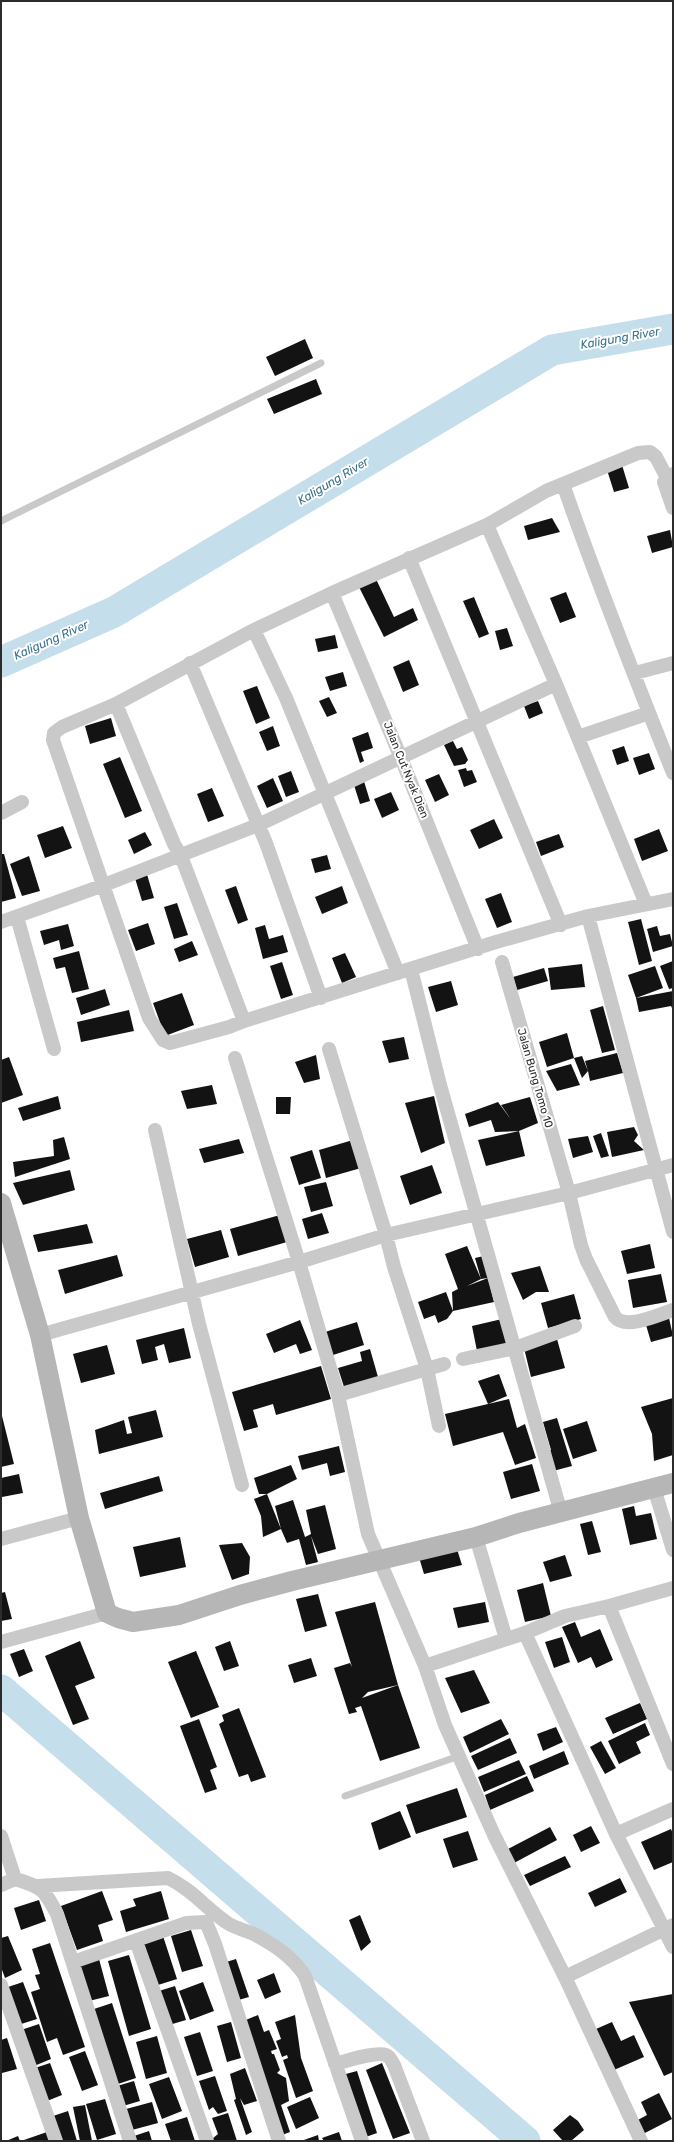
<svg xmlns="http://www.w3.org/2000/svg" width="674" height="2142" viewBox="0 0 674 2142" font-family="Rubik,sans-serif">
<rect width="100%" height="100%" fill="#fff"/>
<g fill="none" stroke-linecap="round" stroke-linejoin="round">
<path stroke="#c4deeb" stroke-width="31" d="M1,662L114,612L552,350L673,329
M1,1690L525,2141"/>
</g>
<path fill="#131313" d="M305,339L313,358L275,376L266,357Z
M316,379L322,394L274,414L267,399Z
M622,465L629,488L614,492L607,470Z
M552,518L560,532L528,540L524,526Z
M670,530L673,547L652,553L647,536Z
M376,579L394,617L413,608L418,620L384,637L359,587Z
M566,592L576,617L560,623L550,598Z
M474,597L489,634L479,638L463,601Z
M507,628L513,646L500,650L495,631Z
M335,635L338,648L318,652L315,639Z
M409,660L419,685L403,692L393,667Z
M343,672L347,686L330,691L325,677Z
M257,686L270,718L256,724L243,691Z
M329,697L337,713L327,717L319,701Z
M538,701L543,713L529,719L524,706Z
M111,718L116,736L90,744L85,726Z
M273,726L280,746L267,751L259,732Z
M368,732L373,748L361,752L364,761L360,763L352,738Z
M453,741L457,749L462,747L468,760L465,764L454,766L444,745Z
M624,746L629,761L617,765L612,750Z
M649,753L655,769L639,775L633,758Z
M120,757L142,811L125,818L103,764Z
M466,768L467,771L472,770L477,782L464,787L458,770Z
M291,771L299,792L286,797L278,776Z
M439,774L449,795L435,802L425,780Z
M273,778L283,801L267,808L257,786Z
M363,778L370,801L360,804L353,782Z
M212,788L224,816L208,822L197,794Z
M391,792L399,810L382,818L374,799Z
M494,819L503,838L479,849L470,830Z
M63,826L72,848L45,858L37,835Z
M659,829L668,851L642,861L634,839Z
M145,832L152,845L134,854L128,840Z
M559,834L564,847L541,856L536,842Z
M1,854H4L16,898L1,902Z
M327,855L331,869L315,873L311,859Z
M29,856L40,891L22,896L10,864Z
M146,871L154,898L142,901L134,875Z
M236,886L248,920L238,924L225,890Z
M342,886L348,903L322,914L315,897Z
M501,893L512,922L497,928L485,899Z
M177,903L188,935L174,939L164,907Z
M641,919L652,961L639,965L628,922Z
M148,923L155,944L136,951L128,930Z
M68,924L74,946L61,950L59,940L44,945L40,931Z
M265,925L269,939L283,935L288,952L263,959L255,928Z
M657,926L660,936L670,934L673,946L653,952L647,929Z
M192,941L198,955L179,962L174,949Z
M79,951L89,989L72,993L65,967L56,969L53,958Z
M345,953L356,977L342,983L332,958Z
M673,961V988L669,989L660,966Z
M282,962L293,995L281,999L270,966Z
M582,964L585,987L551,990L548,968Z
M655,966L663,988L636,998L628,975Z
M544,968L548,981L517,990L513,977Z
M451,981L458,1005L436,1012L428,987Z
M105,989L110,1005L81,1015L76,998Z
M673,991V1010L671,1006L639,1012L636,998Z
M182,993L194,1025L165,1036L153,1003Z
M603,1006L615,1050L602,1053L590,1010Z
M129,1010L134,1031L81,1042L77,1022Z
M567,1033L574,1058L582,1056L588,1071L585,1061L617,1053L623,1073L590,1081L588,1071L582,1078L574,1058L547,1067L539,1042Z
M404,1037L409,1059L389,1063L382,1041Z
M316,1055L320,1079L304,1083L295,1062Z
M9,1057L23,1095L1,1103V1060Z
M571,1064L580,1085L557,1091L546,1071Z
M212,1085L217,1104L187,1109L181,1091Z
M58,1096L61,1109L23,1121L18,1108Z
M434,1096L445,1143L421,1153L405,1103Z
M276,1097H291L290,1114H276Z
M530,1097L538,1123L519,1131L525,1156L486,1166L478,1140L519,1131L495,1132L491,1120L469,1127L465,1114L498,1102L512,1121L501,1105Z
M634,1127L638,1135L634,1141L644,1150L612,1157L607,1132Z
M601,1133L609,1156L601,1158L593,1136Z
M588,1136L593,1152L573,1158L568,1139Z
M64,1137L70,1159L15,1177L13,1162L54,1156L53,1140Z
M239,1139L244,1153L204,1163L199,1149Z
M353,1140L361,1168L326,1178L319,1150Z
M312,1150L321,1178L299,1185L290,1157Z
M432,1165L442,1193L410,1205L400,1176Z
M70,1170L75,1190L23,1205L13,1183Z
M326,1182L333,1206L311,1212L304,1187Z
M322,1213L329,1233L308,1239L302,1219Z
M280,1215L287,1242L238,1256L230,1229Z
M87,1224L93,1243L38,1252L33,1235Z
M221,1230L229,1257L195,1267L187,1239Z
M650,1244L655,1268L627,1274L621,1251Z
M467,1246L481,1279L467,1286L488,1278L494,1302L453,1311L452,1292L458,1289L445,1254Z
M117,1255L123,1276L65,1294L58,1270Z
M488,1255L494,1277L481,1279L475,1258Z
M540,1266L549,1292H536L523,1300L511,1273Z
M661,1274L667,1302L633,1308L628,1280Z
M446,1292L453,1311L447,1319L438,1323L435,1315L424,1319L418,1302Z
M574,1294L581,1319L548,1328L541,1303Z
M669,1318L673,1336L651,1342L646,1325Z
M502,1319L507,1345L477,1351L472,1326Z
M300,1320L312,1350L300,1354L296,1344L274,1353L266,1334Z
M357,1322L364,1345L333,1355L325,1332Z
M184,1328L191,1358L169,1363L164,1344L155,1347L158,1360L142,1364L136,1340Z
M557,1339L565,1368L531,1377L524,1348Z
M107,1345L115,1374L81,1383L73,1354Z
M370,1349L378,1377L344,1387L338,1368L362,1361L360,1352Z
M321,1366L331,1399L276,1415L273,1404L253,1410L258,1427L244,1431L232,1392Z
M499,1374L507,1396L488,1404L509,1399L517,1428L525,1424L536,1458L515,1465L503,1432L453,1446L445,1414L488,1404L478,1381Z
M673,1398V1455L654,1461L652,1434L641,1407Z
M156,1410L163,1437L99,1454L95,1430L124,1420L127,1434L132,1433L128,1417Z
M1,1412L14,1464L1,1467Z
M557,1418L572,1466L553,1471L547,1451L551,1450L543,1422Z
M587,1421L597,1451L573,1459L563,1429Z
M339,1446L345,1472L330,1476L327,1463L302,1470L298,1456Z
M532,1464L540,1491L511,1499L503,1472Z
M291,1465L297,1479L267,1494L281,1529L275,1506L293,1500L305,1537L311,1534L306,1510L325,1505L336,1549L318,1554L311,1536L318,1562L306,1565L299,1539L287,1543L281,1529L263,1537L261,1516L254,1499L267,1494H259L254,1478Z
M19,1474L23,1493L2,1497L1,1478Z
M159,1476L163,1491L105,1509L100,1493Z
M634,1506L636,1516L651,1513L657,1539L630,1545L622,1509Z
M592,1521L601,1552L588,1555L580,1524Z
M180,1537L186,1567L140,1577L133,1547Z
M242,1543L250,1557L249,1574L232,1580L219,1545Z
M456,1546L462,1565L424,1574L418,1554Z
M565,1555L572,1576L550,1582L543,1562Z
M543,1583L551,1616L525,1622L517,1590Z
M5,1592L12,1619L1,1621V1593Z
M318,1594L327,1626L305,1632L296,1599Z
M375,1602L398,1685L368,1692L362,1698L398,1685L420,1748L380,1761L361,1706L355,1708L357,1712L349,1714L334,1668L350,1663L352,1667L335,1612Z
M485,1602L489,1622L458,1628L453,1608Z
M575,1622L581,1637L600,1629L613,1660L596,1668L591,1657L578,1663L562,1627Z
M562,1637L570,1662L554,1668L545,1642Z
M80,1641L95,1678L75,1686L89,1719L73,1725L45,1656Z
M230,1641L239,1666L224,1671L215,1647Z
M24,1649L33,1671L19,1677L10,1654Z
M196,1651L219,1707L191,1718L168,1662Z
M311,1658L317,1676L294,1683L288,1665Z
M474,1670L490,1703L461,1713L445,1678Z
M640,1703L647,1719L613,1734L605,1718Z
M239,1708L266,1777L251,1782L248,1774L239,1777L219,1724L224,1721L222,1715Z
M199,1719L217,1767L210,1770L217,1789L205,1793L180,1726Z
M501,1719L509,1734L470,1753L463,1737Z
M645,1723L650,1735L636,1742L641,1753L619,1764L608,1741Z
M556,1727L563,1742L543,1751L537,1734Z
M510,1738L517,1753L478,1770L471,1756Z
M601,1741L616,1768L605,1774L590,1747Z
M564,1751L569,1764L534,1779L529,1766Z
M519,1760L526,1774L484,1792L478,1777Z
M527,1776L534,1791L490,1810L485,1795Z
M457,1788L467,1817L416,1834L406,1805Z
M400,1811L411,1837L379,1850L371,1823Z
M591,1826L600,1843L581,1852L573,1835Z
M550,1827L557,1840L514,1863L508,1849Z
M671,1829L673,1834V1862L654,1870L641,1842Z
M468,1831L478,1860L453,1868L443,1839Z
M565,1856L571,1867L530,1886L524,1875Z
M620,1878L627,1892L595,1907L588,1893Z
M102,1891L113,1920L98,1925L103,1941L77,1950L61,1906Z
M161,1891L169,1919L126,1932L120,1911L136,1906L133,1899Z
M39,1900L46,1921L21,1930L14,1908Z
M360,1915L371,1942L361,1951L349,1920Z
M191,1930L203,1966L182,1972L171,1936Z
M8,1936L22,1970L5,1978L1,1967V1938Z
M163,1936L177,1979L158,1985L143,1942Z
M50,1943L85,2047L63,2055L57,2038L47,2042L31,1992L40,1989L35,1975L40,1974L32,1949Z
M129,1955L151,2029L129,2036L108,1961Z
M99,1959L109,1996L89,2001L79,1964Z
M236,1959L249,1997L235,2001L223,1963Z
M274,1973L281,1992L265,1999L257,1980Z
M23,1982L37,2019L18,2025L5,1988Z
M203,1982L214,2011L190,2020L179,1991Z
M175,1986L186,2020L169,2025L159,1991Z
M673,1994V2072L664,2076L629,2002Z
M112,2003L136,2078L118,2084L94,2009Z
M258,2015L264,2032L269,2030L277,2049L271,2051L272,2054H274L280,2070L277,2073L286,2078L289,2101L281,2105L290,2132L282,2135L241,2022Z
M295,2015L301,2058L313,2091L296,2098L283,2060L288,2058L287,2055L282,2057L276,2041L281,2039L275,2022Z
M231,2022L241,2058L227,2062L217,2026Z
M612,2022L621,2041L634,2035L644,2057L607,2073L589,2032Z
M39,2024L51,2059L34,2066L21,2030Z
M200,2032L213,2071L197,2076L184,2037Z
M157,2036L167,2073L146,2079L136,2042Z
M7,2038L17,2069L2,2073L1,2040Z
M85,2051L98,2085L82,2091L69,2057Z
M50,2063L62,2095L47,2101L35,2068Z
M382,2063L410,2133L393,2139L366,2070Z
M245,2068L257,2101L244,2105L240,2098L252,2132L246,2135L234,2100L236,2099L230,2074Z
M357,2071L377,2133L363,2138L342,2075Z
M215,2076L227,2111L218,2114L213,2107L209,2110L199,2081Z
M169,2077L182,2111L162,2119L149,2084Z
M134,2081L140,2101L123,2106L117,2086Z
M659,2093L672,2119L643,2134L636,2121L647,2115L641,2102Z
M310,2097L319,2118L296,2129L287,2107Z
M105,2099L116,2134L97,2140L86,2104Z
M152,2102L158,2123L132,2130L126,2109Z
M85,2105L92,2141H80L73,2107Z
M68,2111L77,2141H58L50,2117Z
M228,2113L237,2141H213L212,2139L218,2134L212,2118Z
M570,2115L578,2121L584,2130L571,2141H563L553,2130Z
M187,2117L195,2141H171L165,2124Z
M149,2131L152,2141H136L134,2136Z
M47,2132L50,2141H21Z
M339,2132L342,2141H324L322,2138Z
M318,2135L319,2141H301Z
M18,2136L20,2141H6Z"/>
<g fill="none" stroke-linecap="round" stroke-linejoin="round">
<path stroke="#c9c9c9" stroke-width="7" d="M1,521L321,363
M345,1796L459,1756"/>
<path stroke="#c9c9c9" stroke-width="14" d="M673,474L664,482L673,508
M563,484L638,453L650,452L656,457L667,478
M487,525L556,684L646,904
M409,558L561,925
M332,593L401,758L478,949
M254,630L332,593L487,525L546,491L563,484C597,582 635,678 673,773
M190,663L266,843L321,998
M635,673L673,663
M116,704L174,844L181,856L244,1021
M578,737L649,713
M1,813L22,802
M673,899L588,916L673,1232
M17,917L54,1049
M1,922L104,885L258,825L556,684
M502,962L569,1193L581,1245L586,1259L615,1317C626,1330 658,1315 673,1310
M411,969L440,1085L561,1513
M398,973L286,698L254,630L116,704L62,727L54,733L53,740L149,1018L163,1040L170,1043L229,1027L244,1021L496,942L588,916
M329,1049L386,1235L394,1267L427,1369L439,1426
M155,1130L199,1324L242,1485
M40,1335L299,1262L235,1058
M463,1359L515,1348L575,1326
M338,1395L444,1364
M654,1488L673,1550
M476,1537L506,1639
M1,1539L79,1518
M609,1606L673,1764
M525,1633L616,1834L673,1947
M1,1642L107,1613
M425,1666L525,1633L565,1616L609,1606L673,1588
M616,1834L673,1809
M1,1836L15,1879C42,1887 44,1889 57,1914L130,2141
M1,1885L15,1879
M38,1886L168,1878C191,1889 205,1907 226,1922C234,1928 245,1930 254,1934C274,1945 292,1956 305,1976L362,2141
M136,1941L207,2141
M73,1962L186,1923L206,1922L215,1944L279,2141
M565,1977L673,1925
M1,1985L56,2141
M335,2064C346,2061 377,2051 386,2055C390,2056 392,2062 394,2065L423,2141
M641,2141L565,1977L494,1835L445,1725L425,1666L368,1534L338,1395L299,1262L386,1235L569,1193L673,1165"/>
<path stroke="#b6b6b6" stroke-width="20" d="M1,1203L40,1335L79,1518L107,1613L118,1618L133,1622L179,1615L240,1595L292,1581L476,1537L519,1523L673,1483"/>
</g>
<g text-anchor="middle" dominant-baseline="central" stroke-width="4" stroke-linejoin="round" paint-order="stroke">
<g font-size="11" fill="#2c2c2c" stroke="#fff">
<text transform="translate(406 770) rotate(68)">Jalan Cut Nyak Dien</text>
<text transform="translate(535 1078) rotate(74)">Jalan Bung Tomo 10</text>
</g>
<g font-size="12" font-style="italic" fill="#3a738e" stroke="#fff">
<text transform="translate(620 338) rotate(-10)">Kaligung River</text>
<text transform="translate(333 481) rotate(-31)">Kaligung River</text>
<text transform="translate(51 640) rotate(-24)">Kaligung River</text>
</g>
</g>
<rect width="674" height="2142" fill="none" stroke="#2c2c2c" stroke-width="4"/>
</svg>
